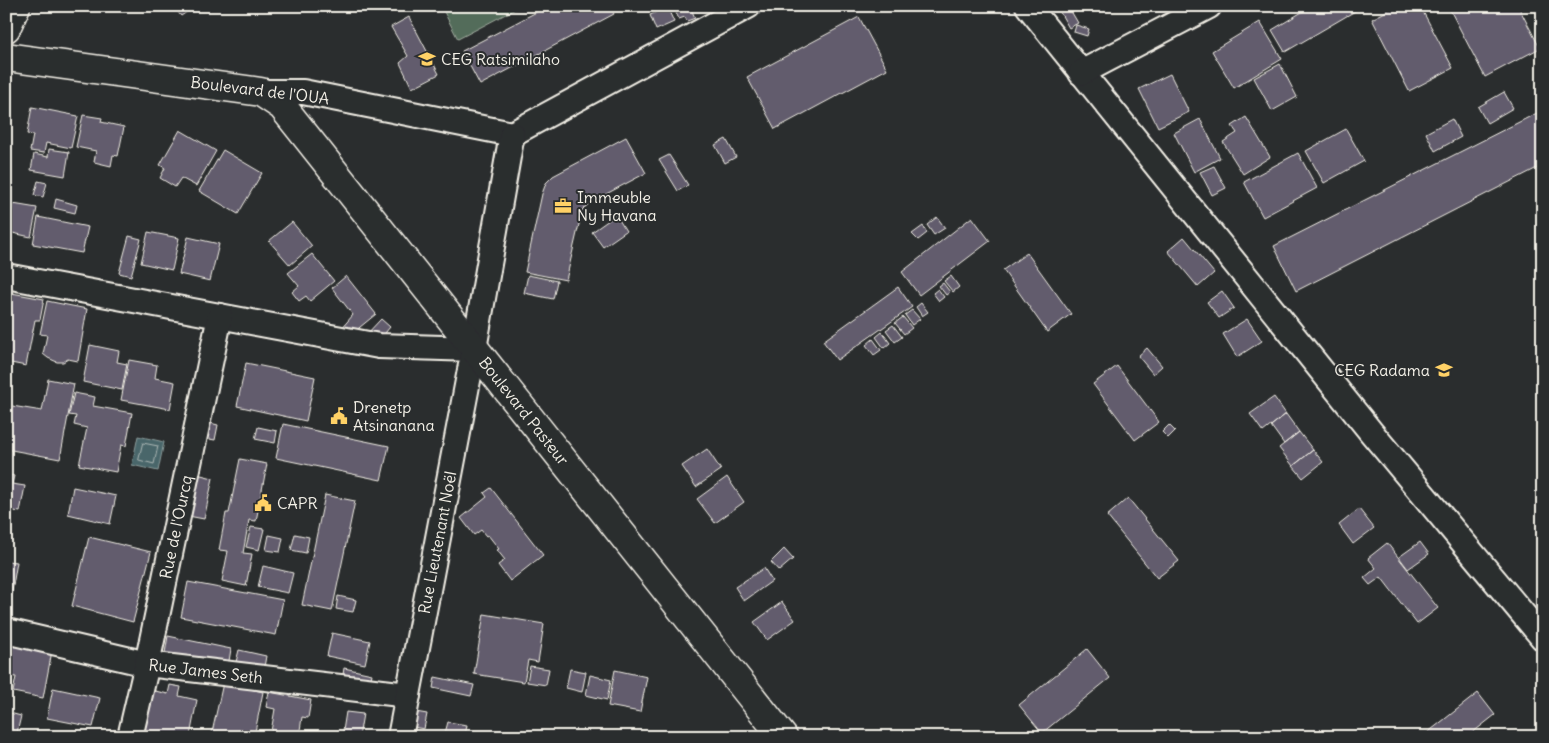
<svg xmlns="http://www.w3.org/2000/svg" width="1549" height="743" viewBox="0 0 1549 743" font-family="Delius,sans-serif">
<rect width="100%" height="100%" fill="#2a2d2e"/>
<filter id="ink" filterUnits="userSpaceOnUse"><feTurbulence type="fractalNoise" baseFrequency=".02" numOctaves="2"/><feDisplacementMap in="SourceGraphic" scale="10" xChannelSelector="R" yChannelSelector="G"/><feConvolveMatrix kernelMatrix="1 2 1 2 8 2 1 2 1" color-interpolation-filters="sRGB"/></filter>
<g filter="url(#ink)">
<path fill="#526c5a" stroke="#a3aea1" d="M441,6H521L458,39Z"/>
<path fill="#48666b" stroke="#8d9e9d" d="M138,436L164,442L158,471L132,465Z"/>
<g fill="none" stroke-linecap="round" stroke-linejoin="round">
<path stroke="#afb9b6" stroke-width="1" d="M143,443L158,446L154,464L139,460Z"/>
</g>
<path fill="#625c6d" stroke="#f4f1e8" d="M173,6H189L191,9L181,16Z
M548,6H610L614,14L480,85L462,51Z
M690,6L695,18L687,21L685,17L679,19L676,13Z
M1058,6H1068L1078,23L1069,28L1057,7Z
M1312,6L1362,7L1285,52L1272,30Z
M1396,6H1420L1453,68L1409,91L1372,19Z
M1448,6H1518L1540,48L1485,77Z
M667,7L674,22L656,30L650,15Z
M409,17L439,74L412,88L400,63L408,56L391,27Z
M859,17L887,69L775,129L747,77Z
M1260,22L1282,59L1234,88L1212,51Z
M1076,25L1089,29L1087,36L1074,32Z
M1280,64L1297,97L1272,111L1254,78Z
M1170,74L1189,112L1158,127L1139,89Z
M1504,92L1513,108L1487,123L1478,107Z
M32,107L78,116L71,148L46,143L44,153L30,151L33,135L27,134Z
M1543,110V165L1296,291L1274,246Z
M83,115L102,118L101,122L124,127L118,156L113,155L111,166L94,162L96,151L76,147Z
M1246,117L1270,157L1243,174L1223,142L1237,133L1232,126Z
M1200,119L1220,158L1194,172L1174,133Z
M1452,119L1461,137L1435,151L1426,133Z
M1346,129L1364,161L1324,183L1306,151Z
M180,130L216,151L196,186L181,178L175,187L160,178L165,168L160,165Z
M626,137L646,173L591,202L583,209L580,220L566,280L525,272L542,194L546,183L553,176Z
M726,139L736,157L725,163L715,145Z
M49,149L69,152L65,176L31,170L34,154L48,157Z
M223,150L262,173L238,214L199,191Z
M1298,153L1317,188L1263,217L1244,182Z
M669,155L688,185L678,191L659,160Z
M1214,166L1226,188L1212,195L1200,172Z
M38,181L47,183L43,197L34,195Z
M56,199L77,205L75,213L54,208Z
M13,204L37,208L31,237L8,232Z
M616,215L626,231L603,247L592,232Z
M38,217L88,227L82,253L33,244Z
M937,217L945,228L934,235L927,225Z
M972,217L990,241L919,295L902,272Z
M292,222L312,246L290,265L269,241Z
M923,226L927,233L918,240L912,234Z
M148,232L179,238L172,270L141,263Z
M129,236L141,239L131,276L119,273Z
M188,237L219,244L210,281L179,274Z
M1184,237L1214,273L1198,287L1168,251Z
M1027,253L1071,314L1047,332L1003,270Z
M312,254L334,281L310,301L306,296L299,301L292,292L299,286L288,273Z
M528,275L557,281L553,299L524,293Z
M346,276L376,314L354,332L341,329L353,315L332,288Z
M951,276L959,287L953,292L944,281Z
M943,283L950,292L946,295L939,286Z
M898,287L912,307L837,360L823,341Z
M938,289L944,297L939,301L933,293Z
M1222,291L1234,308L1219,318L1207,302Z
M6,292L44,299L40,320H35L26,366L6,362Z
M47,301L87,309L78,361L68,359L63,362H57L48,358L43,354L47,335L40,334Z
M921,303L928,312L922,316L916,307Z
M912,310L920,319L912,325L905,315Z
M903,317L912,328L904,334L895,323Z
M381,319L390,327L375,345L365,336Z
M1247,319L1262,341L1237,357L1223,334Z
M893,325L902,337L895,342L886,330Z
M882,332L890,343L884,348L876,337Z
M873,339L881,350L874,355L866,345Z
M90,345L119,351L117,362L127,364L122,390L83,382Z
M1147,348L1162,366L1153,374L1138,356Z
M129,360L157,365L155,378L175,382L170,409L121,400Z
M246,363L315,377L306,421L237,406Z
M1117,366L1159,422L1135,440L1093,384Z
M48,379L74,384L60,459L6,449V405L42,411Z
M74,393L95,397L93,406L132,413L126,446L121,445L116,472L79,465L87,428L74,425L76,416L69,415Z
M1274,397L1286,414L1263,432L1250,414Z
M1286,414L1299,432L1284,444L1271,426Z
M202,421L218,425L215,440L198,437Z
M283,424L389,446L381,480L276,458Z
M1169,425L1175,431L1168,438L1162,432Z
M258,427L277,431L275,443L255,439Z
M1299,432L1313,450L1293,466L1279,448Z
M707,449L721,470L696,487L682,466Z
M1313,450L1323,462L1303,478L1293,466Z
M240,459L267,464L256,521L249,520L243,553L252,554L246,586L222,581L228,551L219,550L226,513H229Z
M193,473L213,478L204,519L183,515Z
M6,474L14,476L12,484L25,486L20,512L8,510L6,518Z
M727,477L744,502L715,523L697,499Z
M73,487L116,496L110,524L68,514Z
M491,488L543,555L510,581L498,565L505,560L497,550L499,549L488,535L486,536L481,530L474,535L461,518L487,497L484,493Z
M325,495L355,501L332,611L302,605Z
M1128,498L1179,561L1157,578L1107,516Z
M1359,509L1374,528L1353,544L1339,525Z
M251,527L264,529L259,550L246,547Z
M295,534L309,537L306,553L291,550Z
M269,535L283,538L280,552L266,550Z
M89,537L151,552L133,622L72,606Z
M1420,542L1429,554L1408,569L1399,557Z
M1387,543L1438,608L1417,624L1381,577L1370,585L1364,578L1376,568L1368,558Z
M784,549L793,559L779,571L771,562Z
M6,561L17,562L11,597L6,596Z
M263,566L293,573L288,593L258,587Z
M764,568L772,581L744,601L735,587Z
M188,582L283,600L276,635L181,617Z
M338,596L356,600L353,612L336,609Z
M782,602L795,620L767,640L754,622Z
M484,614L544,624L538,662L528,660L524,682L474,674Z
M332,633L370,641L365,664L327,656Z
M168,636L231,649L228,667L165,653Z
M6,642L52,651L43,698L13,692L16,677L6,676Z
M1087,649L1110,678L1042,733L1019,705Z
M239,650L266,656L263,673L235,666Z
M530,666L549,669L546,685L527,682Z
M344,668L372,674L369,686L342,681Z
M570,669L586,672L582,692L566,688Z
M615,670L647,677L640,712L608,706Z
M590,675L611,680L607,700L586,695Z
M435,677L474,685L471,696L433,688Z
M223,683L263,692L254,737H211Z
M170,685L181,687L179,696L197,700L190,736L194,737H141L151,690L168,694Z
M53,688L100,698L93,727L47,718Z
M269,692L311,700L308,718L302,717L299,737H270L275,709L266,707Z
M1478,693L1495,715L1467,737H1422Z
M410,711L427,714L424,729L407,726Z
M6,712L21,716L16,737H6Z
M346,712L363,714L359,737H342Z
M448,722L467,725L465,736L445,733Z
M306,733L334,736L306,737Z
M417,733L440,737H416Z"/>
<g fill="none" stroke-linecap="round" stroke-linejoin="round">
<g stroke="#f4f1e8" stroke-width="28">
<g id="street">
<path d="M1028,6L1371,432L1543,638"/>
<path d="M1081,73L1209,6"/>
<path d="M261,92H303L512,134"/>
<path d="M512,134L748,6"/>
<path d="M6,276L379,346L474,349"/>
<path id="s1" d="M6,631L147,664L408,695"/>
<path id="s2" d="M130,737L147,664L220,316"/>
<path id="s3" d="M400,737L474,349L512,134"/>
</g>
</g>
<g stroke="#f4f1e8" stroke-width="31">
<g id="secondary">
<path d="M6,28L16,6"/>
<path id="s4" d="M6,57L261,92L282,106L783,737"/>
</g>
</g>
<use href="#street" stroke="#2a2d2e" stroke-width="24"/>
<use href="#secondary" stroke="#2a2d2e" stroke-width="28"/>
</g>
</g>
<defs>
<g id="school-bare" transform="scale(1.35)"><path d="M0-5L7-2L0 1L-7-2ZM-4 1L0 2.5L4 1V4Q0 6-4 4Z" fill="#ffd166" stroke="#2a2d2e" stroke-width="2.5" paint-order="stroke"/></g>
<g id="office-bare" transform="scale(1.35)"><path d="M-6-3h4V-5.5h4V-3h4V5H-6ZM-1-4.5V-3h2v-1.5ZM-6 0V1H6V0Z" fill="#ffd166" stroke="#2a2d2e" stroke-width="2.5" paint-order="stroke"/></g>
<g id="civic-bare" transform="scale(1.35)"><path d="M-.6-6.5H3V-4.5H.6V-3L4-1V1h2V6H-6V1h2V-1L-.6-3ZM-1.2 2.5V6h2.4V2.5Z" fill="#ffd166" stroke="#2a2d2e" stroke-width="2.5" paint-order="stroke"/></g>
</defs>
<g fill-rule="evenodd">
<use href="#school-bare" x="427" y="59"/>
<use href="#office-bare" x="563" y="206"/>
<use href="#school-bare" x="1444" y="370"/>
<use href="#civic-bare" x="339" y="416"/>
<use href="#civic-bare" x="263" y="503"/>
</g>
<g text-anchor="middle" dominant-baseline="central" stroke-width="4" stroke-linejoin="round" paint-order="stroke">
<g font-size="16" fill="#f4f1e8" stroke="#2a2d2e" text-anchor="start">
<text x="441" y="59">CEG Ratsimilaho</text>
<text x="577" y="197">Immeuble<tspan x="577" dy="18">Ny Havana</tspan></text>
<text x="1430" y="370" text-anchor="end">CEG Radama</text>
<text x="353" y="407">Drenetp<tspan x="353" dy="18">Atsinanana</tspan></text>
<text x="277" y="503">CAPR</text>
</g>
<g font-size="16" fill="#f4f1e8" stroke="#2a2d2e">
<text transform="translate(260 90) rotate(7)">Boulevard de l'OUA</text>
<text stroke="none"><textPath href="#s4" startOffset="672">Boulevard Pasteur</textPath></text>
<text stroke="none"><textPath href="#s2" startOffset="215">Rue de l'Ourcq</textPath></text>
<text stroke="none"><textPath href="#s3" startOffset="198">Rue Lieutenant Noël</textPath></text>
<text stroke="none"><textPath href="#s1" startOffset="204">Rue James Seth</textPath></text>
</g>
</g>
<rect width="1549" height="743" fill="none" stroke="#2a2d2e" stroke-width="25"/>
<rect x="12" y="12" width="1524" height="718" fill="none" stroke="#f4f1e8" stroke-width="2" filter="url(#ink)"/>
</svg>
